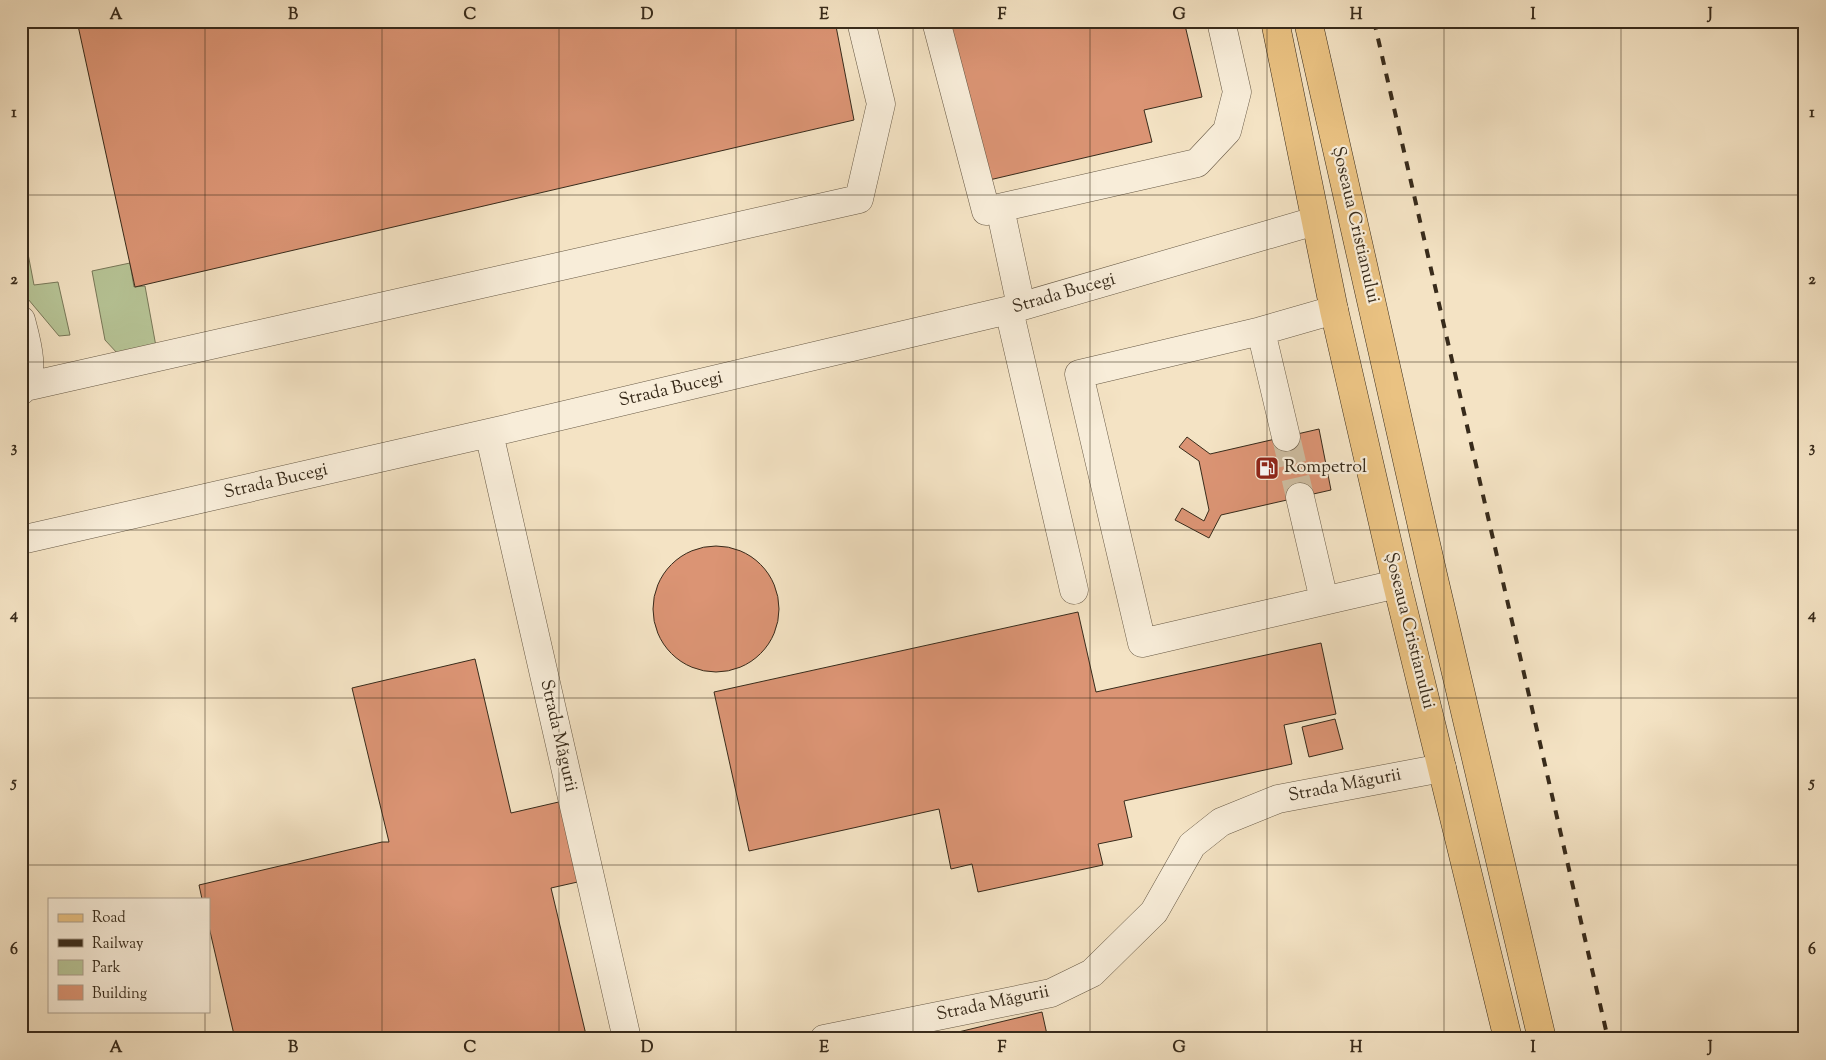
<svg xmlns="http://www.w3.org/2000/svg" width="1826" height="1060" viewBox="0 0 1826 1060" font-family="'Sorts Mill Goudy',serif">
<rect width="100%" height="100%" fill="#f4e3c4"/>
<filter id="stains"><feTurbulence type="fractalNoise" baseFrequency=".004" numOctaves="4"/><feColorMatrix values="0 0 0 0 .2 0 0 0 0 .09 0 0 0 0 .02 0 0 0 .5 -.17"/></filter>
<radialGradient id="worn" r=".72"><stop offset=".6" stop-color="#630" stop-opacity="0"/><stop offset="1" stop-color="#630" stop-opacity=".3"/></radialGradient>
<path fill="#b7c597" stroke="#787859" d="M21,217L34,285L58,282L70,335L59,336L28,299L21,266Z
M130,263L134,287L145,286L157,352L118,354L105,340L92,271Z"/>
<path fill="#db9474" stroke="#382b1b" d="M77,21H835L854,120L135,287Z
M948,21H1184L1202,97L1144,110L1152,142L985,181Z
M1319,429L1331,490L1221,515L1209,538L1175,520L1182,508L1204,521L1209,510L1199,461L1179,447L1187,437L1210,454Z
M653 609a63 63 0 1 1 126 0a63 63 0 1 1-126 0Z
M1078,612L1096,692L1321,643L1336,714L1284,725L1292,764L1124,801L1132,837L1098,844L1103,865L978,892L972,864L951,869L939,809L749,851L714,692Z
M475,659L511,813L563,801L582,881L551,888L587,1039H235L209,927V899H202L199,885L382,842H389L352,688Z
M1335,719L1343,749L1309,757L1302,727Z
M1042,1012L1048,1039H929Z"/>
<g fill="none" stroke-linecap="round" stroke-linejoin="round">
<path stroke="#cebea2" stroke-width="28" stroke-dasharray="28 14" stroke-linecap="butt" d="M1286,437L1300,497"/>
<g stroke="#675945" stroke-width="29">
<path id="minor" d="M936,21L986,211L1197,163L1227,131L1237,92L1221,21
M1000,208L1021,306
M1009,310L1074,590
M21,320C26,339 37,375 21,391
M1261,331L1079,374L1142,643L1397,584
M25,387L859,199L881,104L861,21
M489,433L627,1039
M1286,437L1261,331L1334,310
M1300,497L1324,600
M21,540L489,433L1009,310L1315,221
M824,1039L1051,993L1092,973L1154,912L1192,845L1221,822L1278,799L1442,768"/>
</g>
<g stroke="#382b1b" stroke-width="29">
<path id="major" d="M1275,21L1334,310L1397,584L1508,1039
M1308,21L1433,575L1542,1039"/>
</g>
<use href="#minor" stroke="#f8edd9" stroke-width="28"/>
<use href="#major" stroke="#eac282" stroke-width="28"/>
<path stroke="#382b1b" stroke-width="4" stroke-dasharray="9 9" stroke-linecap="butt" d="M1374,21L1608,1039"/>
</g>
<path fill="none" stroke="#382b1b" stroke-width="1" stroke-opacity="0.55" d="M205,21V899M382,21V1039M559,21V1039M736,21V1039M913,21V1039M1090,21V1039M1267,21V1039M1444,21V1039M1621,21V1039M21,195H1805M21,362H1805M21,530H1805M21,698H1805M21,865H1805M205,1011V1039"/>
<defs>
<g id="fuel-square" transform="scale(1.25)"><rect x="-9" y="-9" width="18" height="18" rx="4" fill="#8f2418" stroke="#f8edd9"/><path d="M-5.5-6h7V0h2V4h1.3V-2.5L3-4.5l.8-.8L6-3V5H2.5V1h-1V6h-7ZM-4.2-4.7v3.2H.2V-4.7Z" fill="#fff"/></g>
</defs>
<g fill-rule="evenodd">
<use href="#fuel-square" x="1267" y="468"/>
</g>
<g text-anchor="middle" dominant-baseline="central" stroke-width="4.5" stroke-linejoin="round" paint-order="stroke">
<g font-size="18" fill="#382b1b" stroke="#f8edd9">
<text transform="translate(1355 225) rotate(77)">Șoseaua Cristianului</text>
<text transform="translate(1064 294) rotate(-16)">Strada Bucegi</text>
<text transform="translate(671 390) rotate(-13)">Strada Bucegi</text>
<text transform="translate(276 482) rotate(-13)">Strada Bucegi</text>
<text transform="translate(1409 631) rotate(76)">Șoseaua Cristianului</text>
<text transform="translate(558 736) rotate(77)">Strada Măgurii</text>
<text transform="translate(1345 786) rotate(-11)">Strada Măgurii</text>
<text transform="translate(993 1004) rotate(-12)">Strada Măgurii</text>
</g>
<g font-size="18" fill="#382b1b" stroke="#f8edd9" text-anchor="start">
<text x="1284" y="468">Rompetrol</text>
</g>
</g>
<rect width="1826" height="1060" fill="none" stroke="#f4e3c4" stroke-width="55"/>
<rect x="48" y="898" width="162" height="115" fill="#f8edd9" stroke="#ab9f8d"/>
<rect x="58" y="914" width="25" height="8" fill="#eac282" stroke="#ab9f8d"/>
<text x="92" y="922" font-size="15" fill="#382b1b">Road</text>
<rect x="58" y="939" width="25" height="8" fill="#382b1b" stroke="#ab9f8d"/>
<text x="92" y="948" font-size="15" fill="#382b1b">Railway</text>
<rect x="58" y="960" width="25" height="15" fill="#b7c597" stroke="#ab9f8d"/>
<text x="92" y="972" font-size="15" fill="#382b1b">Park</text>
<rect x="58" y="985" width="25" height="15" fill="#db9474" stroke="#ab9f8d"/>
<text x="92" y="998" font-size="15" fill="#382b1b">Building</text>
<rect x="28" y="28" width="1770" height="1004" fill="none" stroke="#382b1b" stroke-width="2"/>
<g font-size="16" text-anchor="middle" font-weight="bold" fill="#382b1b">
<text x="116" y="19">A</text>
<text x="293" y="19">B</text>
<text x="470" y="19">C</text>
<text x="647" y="19">D</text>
<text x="824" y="19">E</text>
<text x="1002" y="19">F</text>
<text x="1179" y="19">G</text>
<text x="1356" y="19">H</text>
<text x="1533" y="19">I</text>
<text x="1710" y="19">J</text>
<text x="14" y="117">1</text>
<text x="1812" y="117">1</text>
<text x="14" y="284">2</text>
<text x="1812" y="284">2</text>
<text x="14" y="452">3</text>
<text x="1812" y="452">3</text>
<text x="14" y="619">4</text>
<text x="1812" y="619">4</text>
<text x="14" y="787">5</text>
<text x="1812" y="787">5</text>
<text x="14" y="954">6</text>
<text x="1812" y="954">6</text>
<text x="116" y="1052">A</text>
<text x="293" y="1052">B</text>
<text x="470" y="1052">C</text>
<text x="647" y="1052">D</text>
<text x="824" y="1052">E</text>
<text x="1002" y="1052">F</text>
<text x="1179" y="1052">G</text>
<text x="1356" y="1052">H</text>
<text x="1533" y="1052">I</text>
<text x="1710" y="1052">J</text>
</g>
<rect width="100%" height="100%" filter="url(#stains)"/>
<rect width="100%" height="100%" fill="url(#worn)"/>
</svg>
